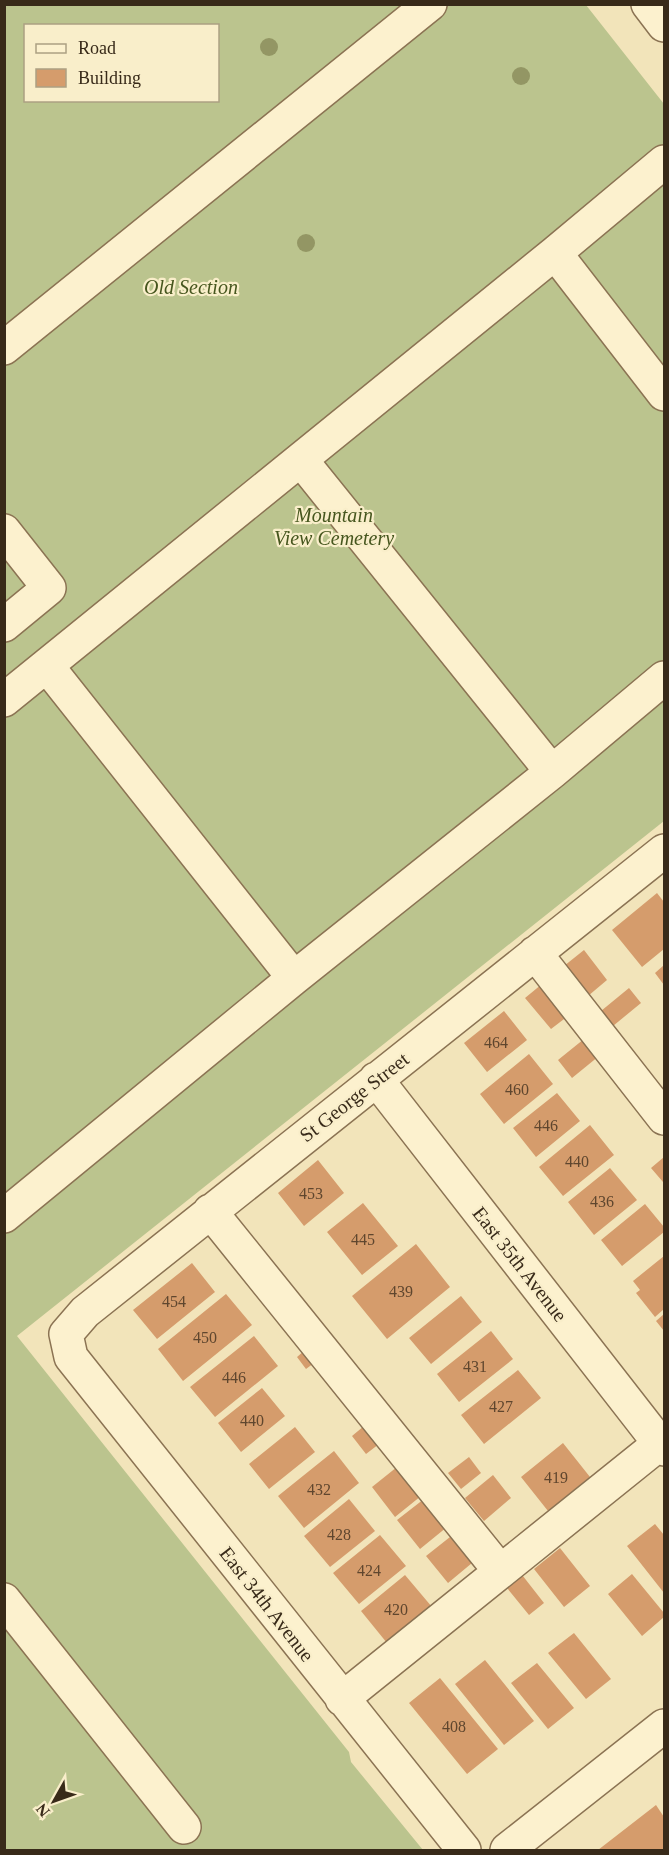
<svg xmlns="http://www.w3.org/2000/svg" width="669" height="1855" viewBox="0 0 669 1855" font-family="Georgia,serif">
<rect width="100%" height="100%" fill="#f2e4ba"/>
<path fill="#bbc48e" fill-rule="evenodd" d="M5,5H586L664,104V821L17,1336L349,1752L351,1762L423,1850H5ZM26,26H218V100H26Z"/>
<path fill="#d59c6c" d="M657,893L664,902V949L642,967L612,930Z
M584,950L607,980L588,996L564,966Z
M664,965V985L655,973Z
M542,984L568,1016L551,1029L525,998Z
M629,988L641,1003L613,1026L601,1011Z
M504,1011L527,1040L487,1072L464,1043Z
M584,1039L599,1056L572,1078L558,1060Z
M529,1054L553,1084L504,1124L480,1094Z
M557,1093L580,1121L536,1157L513,1128Z
M590,1125L614,1155L563,1196L539,1167Z
M664,1157V1181L663,1182L651,1168Z
M318,1160L344,1193L304,1226L278,1193Z
M610,1168L637,1200L594,1235L568,1202Z
M363,1203L398,1246L362,1275L327,1232Z
M645,1204L664,1227V1232L622,1266L601,1240Z
M416,1244L450,1287L387,1339L352,1296Z
M664,1256V1309L655,1317L636,1293L640,1290L633,1281Z
M192,1263L215,1292L157,1339L133,1310Z
M226,1294L252,1325L183,1381L158,1349Z
M461,1296L482,1322L431,1364L409,1338Z
M664,1314V1331L656,1321Z
M491,1331L513,1359L459,1402L437,1374Z
M254,1336L278,1366L215,1417L190,1387Z
M304,1351L314,1363L306,1369L297,1357Z
M518,1370L541,1398L484,1444L461,1415Z
M262,1388L285,1416L241,1452L218,1423Z
M364,1426L379,1444L366,1454L352,1436Z
M295,1427L315,1452L269,1489L249,1464Z
M563,1443L590,1477L548,1511L521,1477Z
M334,1451L359,1483L304,1528L278,1496Z
M469,1457L481,1473L461,1489L448,1473Z
M397,1467L421,1496L395,1517L372,1487Z
M493,1475L511,1498L484,1521L465,1498Z
M349,1499L375,1531L330,1567L304,1536Z
M424,1499L447,1527L420,1549L397,1520Z
M655,1524L664,1535V1593L627,1546Z
M380,1535L406,1566L359,1604L333,1573Z
M450,1537L472,1563L448,1583L426,1556Z
M560,1548L590,1586L564,1607L534,1569Z
M519,1571L544,1603L529,1615L503,1583Z
M632,1574L664,1613V1617L642,1636L608,1594Z
M405,1575L432,1607L387,1643L361,1611Z
M574,1633L611,1679L586,1699L548,1653Z
M485,1660L534,1721L504,1745L455,1684Z
M537,1663L574,1708L548,1729L511,1683Z
M440,1678L498,1749L467,1774L409,1703Z
M656,1805L664,1817V1850H598Z"/>
<g fill="none" stroke-linecap="round" stroke-linejoin="round">
<g stroke="#8b7353" stroke-width="36">
<path id="minor" d="M648,4L664,25
M555,253L664,394
M4,348L430,4
M301,460L552,772
M4,531L49,588L4,625
M47,666L294,978
M4,700L555,253L664,162
M535,953L664,1118
M376,1079L664,1449
M210,1211L500,1571
M4,1216L294,978L552,772L664,678
M4,1600L184,1827
M342,1699L664,1440
M464,1850L71,1357L66,1334L85,1312L664,851
M507,1850L664,1726"/>
</g>
<use href="#minor" stroke="#fcf1ce" stroke-width="33"/>
</g>
<g fill="#939664">
<circle cx="269" cy="47" r="9"/>
<circle cx="521" cy="76" r="9"/>
<circle cx="306" cy="243" r="9"/>
</g>
<g text-anchor="middle" dominant-baseline="central" stroke-width="4.5" stroke-linejoin="round" paint-order="stroke">
<g font-size="16" fill="#5f462e">
<text x="496" y="1042">464</text>
<text x="517" y="1089">460</text>
<text x="546" y="1125">446</text>
<text x="577" y="1161">440</text>
<text x="311" y="1193">453</text>
<text x="602" y="1201">436</text>
<text x="363" y="1239">445</text>
<text x="401" y="1291">439</text>
<text x="174" y="1301">454</text>
<text x="205" y="1337">450</text>
<text x="475" y="1366">431</text>
<text x="234" y="1377">446</text>
<text x="501" y="1406">427</text>
<text x="252" y="1420">440</text>
<text x="556" y="1477">419</text>
<text x="319" y="1489">432</text>
<text x="339" y="1534">428</text>
<text x="369" y="1570">424</text>
<text x="396" y="1609">420</text>
<text x="454" y="1726">408</text>
</g>
<g font-size="20" font-style="italic" fill="#46561e" stroke="#f9eeca">
<text x="191" y="287">Old Section</text>
<text x="334" y="515">Mountain<tspan x="334" dy="23">View Cemetery</tspan></text>
</g>
<g font-size="20" fill="#382a19" stroke="#f9eeca">
<text transform="translate(354 1097) rotate(-38)">St George Street</text>
<text transform="translate(520 1264) rotate(52)">East 35th Avenue</text>
<text transform="translate(267 1604) rotate(52)">East 34th Avenue</text>
</g>
</g>
<rect width="669" height="1855" fill="none" stroke="#382a19" stroke-width="12"/>
<rect x="24" y="24" width="195" height="78" fill="#f9eeca" stroke="#aca083" stroke-width="1.5"/>
<rect x="36" y="44" width="30" height="9" fill="#fcf1ce" stroke="#aca083" stroke-width="1.5"/>
<text x="78" y="54" font-size="18" fill="#382a19">Road</text>
<rect x="36" y="69" width="30" height="18" fill="#d59c6c" stroke="#aca083" stroke-width="1.5"/>
<text x="78" y="84" font-size="18" fill="#382a19">Building</text>
<g transform="translate(54 1801) rotate(230)" stroke="#f9eeca" stroke-width="4.5" paint-order="stroke">
<path d="M0-4.5L10 22L0 15L-10 22Z" fill="#382a19"/>
<text y="-9" font-size="16" font-weight="bold" text-anchor="middle" fill="#382a19">N</text>
</g>
</svg>
